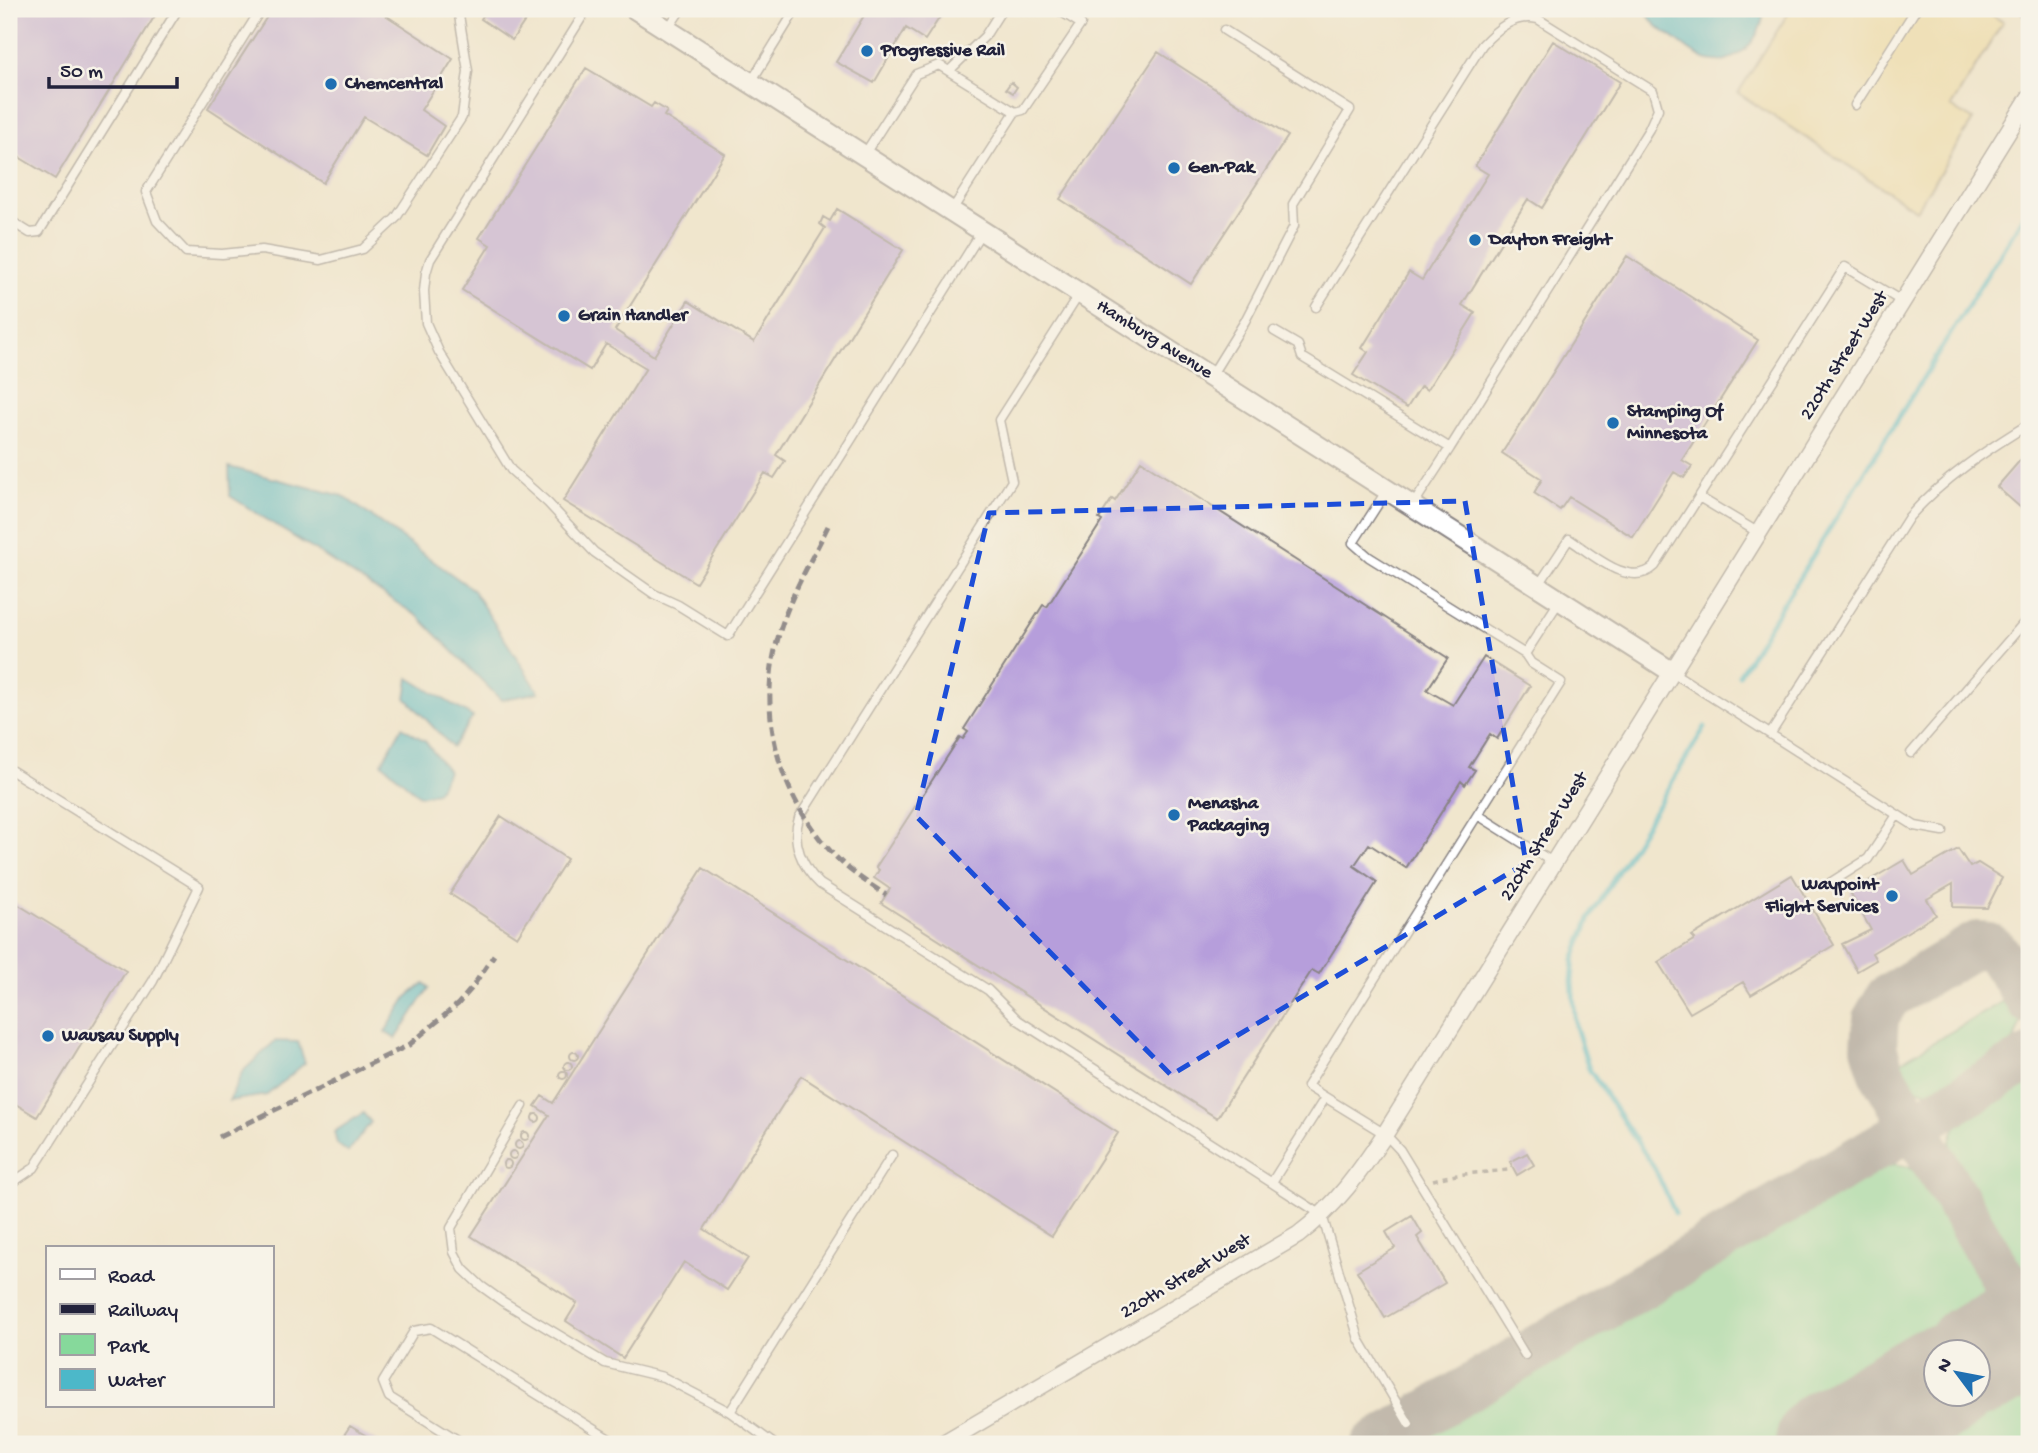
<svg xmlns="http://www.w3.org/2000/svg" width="2038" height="1453" viewBox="0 0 2038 1453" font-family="'Gochi Hand',sans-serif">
<rect width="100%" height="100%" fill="#f7f3e8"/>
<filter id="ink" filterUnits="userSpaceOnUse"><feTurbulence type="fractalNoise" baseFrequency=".0143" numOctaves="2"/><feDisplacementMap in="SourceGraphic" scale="14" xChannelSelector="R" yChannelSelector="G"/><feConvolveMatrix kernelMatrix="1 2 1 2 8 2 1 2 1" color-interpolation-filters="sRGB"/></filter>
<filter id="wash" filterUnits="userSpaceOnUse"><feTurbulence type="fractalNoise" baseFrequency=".00686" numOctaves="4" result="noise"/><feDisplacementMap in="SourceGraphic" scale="28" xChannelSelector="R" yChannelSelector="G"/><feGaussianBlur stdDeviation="1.57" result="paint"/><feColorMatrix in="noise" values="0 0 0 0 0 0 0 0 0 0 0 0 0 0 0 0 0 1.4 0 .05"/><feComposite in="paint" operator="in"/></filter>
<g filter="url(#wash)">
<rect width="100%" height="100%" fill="#f0e6cd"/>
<path fill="#86d99b" stroke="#547e6b" stroke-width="2" d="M2005,1000L2013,1006L2021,1021L2011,1048L1932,1092C1915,1090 1899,1082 1900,1062Z
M2029,1076V1275L2016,1265L1953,1159C1952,1154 1950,1147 1951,1142C1954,1110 2004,1090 2029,1076Z
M1895,1164L1909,1167L1923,1179L1985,1283C1991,1303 1985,1312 1972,1328L1775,1444H1407L1875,1169Z
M2009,1377L2029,1379V1444H1895Z"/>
<path fill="#eeda9e" stroke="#887e6c" stroke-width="2" d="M1791,9H1982L2003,22L1951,107L1973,120L1916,210L1738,93Z"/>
<path fill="#4cb8c9" stroke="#376d82" stroke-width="2" d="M1646,9H1764C1763,14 1763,20 1761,25C1753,49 1727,69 1702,58C1692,53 1684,46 1675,39C1662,30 1651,25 1646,9Z
M229,467L343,496L472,589L539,692L501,700L419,617L230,496Z
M409,678L473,717L452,747L406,698Z
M402,727L425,741L448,771L437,792L420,796L382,763Z
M424,983L429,988L396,1039L385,1032L407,997Z
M275,1041L298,1042L305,1063L267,1095L229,1101L242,1072Z
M363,1113L371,1122L348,1152L337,1144L334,1132Z"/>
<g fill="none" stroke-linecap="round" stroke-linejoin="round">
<path stroke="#4cb8c9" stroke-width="5" d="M1739,675L2029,207
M1675,1213L1655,1169L1589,1069L1576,1027L1572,981L1574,959L1590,918L1705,727"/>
<path stroke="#898484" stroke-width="46" d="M2029,1001L1996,951L1988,945L1977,944L1888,997L1876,1018L1874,1047L1882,1073L2001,1275L2012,1288L2029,1298
M1979,1355C2006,1334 2014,1307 2001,1275
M1374,1444L2029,1058"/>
<path stroke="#898484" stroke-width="116" d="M1979,1359L2029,1329
M1833,1444L1937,1383"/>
</g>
<g id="blocks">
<path fill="#b69edb" d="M9,9H159L55,179L9,151Z
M272,9H376L453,59L421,110L444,126L427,155L364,117L323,183L208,108Z
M487,9H533L512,40L481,19Z
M868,9H945L925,40L906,28L874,83L836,62Z
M1553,41L1620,82L1542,208L1528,199L1462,305L1475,313L1427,390L1421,386L1407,408L1353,375L1368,352L1362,348L1409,272L1422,280L1488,174L1475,166Z
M1158,52L1288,136L1191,284L1060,199Z
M586,68L651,107L654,103L667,111L664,116L725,154L615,330L654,356L688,301L754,342L825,228L820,224L823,217L830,221L837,209L903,250L776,455L785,461L774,478L765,473L696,583L563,501L646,368L606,344L590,370L462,290L490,245L479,238Z
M1011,82L1017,87L1013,93L1006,89Z
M1627,256L1758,340L1682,460L1692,466L1684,478L1674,472L1633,537L1569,497L1560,510L1534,493L1542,479L1502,453Z
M2029,450V515L1997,487Z
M1141,461L1448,658L1427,690L1453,705L1484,657L1530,686L1497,739L1490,734L1469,767L1475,770L1465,785L1461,781L1406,868L1369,844L1354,866L1377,882L1319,974L1312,970L1217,1118L881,903L890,889L874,878L879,870L876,867L960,737L963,739L968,732L964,729L1043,605L1047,607L1102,521L1099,519L1112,499L1115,501Z
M501,816L567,859L517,937L450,894Z
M1958,849L1970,867L1978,863L2002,878L1987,908L1953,907V884L1927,899L1936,915L1872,953L1876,960L1857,971L1842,944L1871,930L1850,892L1904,860L1913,875Z
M703,868L1118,1133L1052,1236L801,1076L704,1229L748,1258L727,1290L684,1262L623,1358L566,1321L577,1303L471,1236L549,1115L535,1106L542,1096L553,1103Z
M1792,875L1834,945L1751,995L1743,982L1690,1013L1658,962L1695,939L1692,936Z
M9,899L126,971L37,1117L9,1100Z
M570 1056a4 4 0 1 1 8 0a4 4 0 1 1-8 0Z
M564 1066a4 4 0 1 1 8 0a4 4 0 1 1-8 0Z
M559 1075a4 4 0 1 1 8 0a4 4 0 1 1-8 0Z
M532 1118a4 4 0 1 1 8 0a4 4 0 1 1-8 0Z
M521 1136a4 4 0 1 1 8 0a4 4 0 1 1-8 0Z
M515 1145a4 4 0 1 1 8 0a4 4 0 1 1-8 0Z
M509 1155a4 4 0 1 1 8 0a4 4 0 1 1-8 0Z
M1527,1153L1534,1165L1517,1175L1510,1162Z
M503 1164a4 4 0 1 1 8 0a4 4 0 1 1-8 0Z
M1412,1216L1422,1233L1417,1237L1445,1283L1385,1318L1357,1271L1395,1248L1386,1232Z
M350,1426L380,1444H338Z"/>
</g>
</g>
<g filter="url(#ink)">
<use href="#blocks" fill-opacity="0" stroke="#898484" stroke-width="2"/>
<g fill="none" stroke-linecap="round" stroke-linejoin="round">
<g stroke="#898484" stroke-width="11">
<path id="service" d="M261,9L146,192L157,221L186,252L222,254L262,250L321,260L363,249L396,218L462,117L468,71L458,9
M587,9L430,260L426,273L424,291L426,323L439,352L511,470L548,503L594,552L654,594L678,605L728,636L982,231
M2017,9L2029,17
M667,30L681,9
M949,71L985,36L1002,9
M751,82L796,9
M1855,105L1916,9
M1015,112L1023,110L1081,24L1057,9
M864,155L916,74L939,65L1015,112L952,210
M9,220L30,233L39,232L178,9
M1080,293L999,420L1012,481L799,818C791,842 802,867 820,884L988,990L1018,1020L1322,1215L1359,1339L1409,1424
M1316,307L1482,45C1498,28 1514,14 1538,19L1653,91L1658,109L1649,129L1450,448
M1274,331L1298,345L1302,357L1450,448L1413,505
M1211,376L1245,321L1294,226L1293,204L1350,110L1224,30
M1387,490L1353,543L1369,557L1525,654L1531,663L1561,682L1307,1086L1385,1134L1400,1150L1525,1355
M1699,497L1759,533
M1538,586L1569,539C1591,553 1630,590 1655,566L1845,267L1903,302
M1525,654L1560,600
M1672,672L1915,826L1943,831
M1771,733L1909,517C1944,478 1985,451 2029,424
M1911,753L2029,617
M9,769L199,887L153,981L34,1168L9,1185
M1478,815L1554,863
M1830,883L1868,859L1897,815
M523,1106L451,1228L454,1252L463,1269L481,1286L502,1301L605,1363L663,1377L730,1412
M1272,1182L1325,1098
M464,1444L389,1397L383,1382L414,1331L431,1328L617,1444
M774,1444L730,1412L892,1155"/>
</g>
<g stroke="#898484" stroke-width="19">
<path id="minor" d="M942,1444L1298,1235C1335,1207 1360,1172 1385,1134L2029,98"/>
</g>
<g stroke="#898484" stroke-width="23">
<path id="tertiary" d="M635,9L1672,672"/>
</g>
<path stroke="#898484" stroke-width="3.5" stroke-dasharray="5 5" stroke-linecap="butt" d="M1433,1180C1457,1173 1483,1173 1508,1170"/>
<use href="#service" stroke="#fff" stroke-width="8"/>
<use href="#minor" stroke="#fff" stroke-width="16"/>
<use href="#tertiary" stroke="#fff" stroke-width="19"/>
<path stroke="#22223b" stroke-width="5" stroke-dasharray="10 5" stroke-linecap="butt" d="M828,526C810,563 788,599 778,638C756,715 780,799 835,856C850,872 868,883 886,895
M219,1137L409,1045L458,1004L471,989L494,955"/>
</g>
</g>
<path d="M0 0H2038V1453H0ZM1465,501L1526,863L1171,1075L916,816L989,513Z" fill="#f0e6cd" fill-opacity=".55" fill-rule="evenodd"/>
<path fill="none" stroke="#1d4ed8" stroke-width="5" stroke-dasharray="14 9" stroke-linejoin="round" d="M1465,501L1526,863L1171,1075L916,816L989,513Z"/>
<g fill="#1f6fb2" stroke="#f7f3e8" stroke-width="2.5">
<circle cx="867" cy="51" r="7"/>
<circle cx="331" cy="84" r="7"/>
<circle cx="1174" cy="168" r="7"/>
<circle cx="1475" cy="240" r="7"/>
<circle cx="564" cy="316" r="7"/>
<circle cx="1613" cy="423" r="7"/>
<circle cx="1174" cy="815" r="7"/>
<circle cx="1892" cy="896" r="7"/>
<circle cx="48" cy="1036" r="7"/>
</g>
<g text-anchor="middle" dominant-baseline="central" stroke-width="5" stroke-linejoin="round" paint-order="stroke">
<g font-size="19" font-weight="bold" fill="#22223b" stroke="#f7f3e8" text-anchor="start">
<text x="881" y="51">Progressive Rail</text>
<text x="345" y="84">Chemcentral</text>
<text x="1188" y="168">Gen-Pak</text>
<text x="1489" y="240">Dayton Freight</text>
<text x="578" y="316">Grain Handler</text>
<text x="1627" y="412">Stamping Of<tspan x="1627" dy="22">Minnesota</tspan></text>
<text x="1188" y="804">Menasha<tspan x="1188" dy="22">Packaging</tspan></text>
<text x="1878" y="885" text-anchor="end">Waypoint<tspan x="1878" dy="22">Flight Services</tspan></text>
<text x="62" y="1036">Wausau Supply</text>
</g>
<g font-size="19" fill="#22223b" stroke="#f7f3e8">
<text transform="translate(1154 340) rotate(32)">Hamburg Avenue</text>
<text transform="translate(1845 356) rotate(-58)">220th Street West</text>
<text transform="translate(1545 837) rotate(-58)">220th Street West</text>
<text transform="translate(1186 1277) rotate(-31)">220th Street West</text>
</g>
</g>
<rect width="2038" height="1453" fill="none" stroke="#f7f3e8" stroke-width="35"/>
<rect x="46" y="1246" width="228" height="161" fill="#f7f3e8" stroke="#a29fa3" stroke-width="2"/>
<rect x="60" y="1269" width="35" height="10" fill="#ffffff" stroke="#a29fa3" stroke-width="2"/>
<text x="108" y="1282" font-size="21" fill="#22223b">Road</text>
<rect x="60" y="1304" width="35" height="10" fill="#22223b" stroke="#a29fa3" stroke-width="2"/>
<text x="108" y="1316" font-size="21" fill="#22223b">Railway</text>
<rect x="60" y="1334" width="35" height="21" fill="#86d99b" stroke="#a29fa3" stroke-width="2"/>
<text x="108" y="1352" font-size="21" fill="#22223b">Park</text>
<rect x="60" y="1369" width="35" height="21" fill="#4cb8c9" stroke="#a29fa3" stroke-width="2"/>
<text x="108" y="1386" font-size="21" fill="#22223b">Water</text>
<g transform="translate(1957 1373) rotate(302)"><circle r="33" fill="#f7f3e8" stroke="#a29fa3" stroke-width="2"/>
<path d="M0-5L12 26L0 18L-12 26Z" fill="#1f6fb2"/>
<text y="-10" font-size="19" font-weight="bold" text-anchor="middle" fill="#22223b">N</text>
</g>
<path d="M49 77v10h128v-10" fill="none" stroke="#22223b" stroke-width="3.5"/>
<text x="60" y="77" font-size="21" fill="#22223b" stroke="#f7f3e8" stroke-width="5" paint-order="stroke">50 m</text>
</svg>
